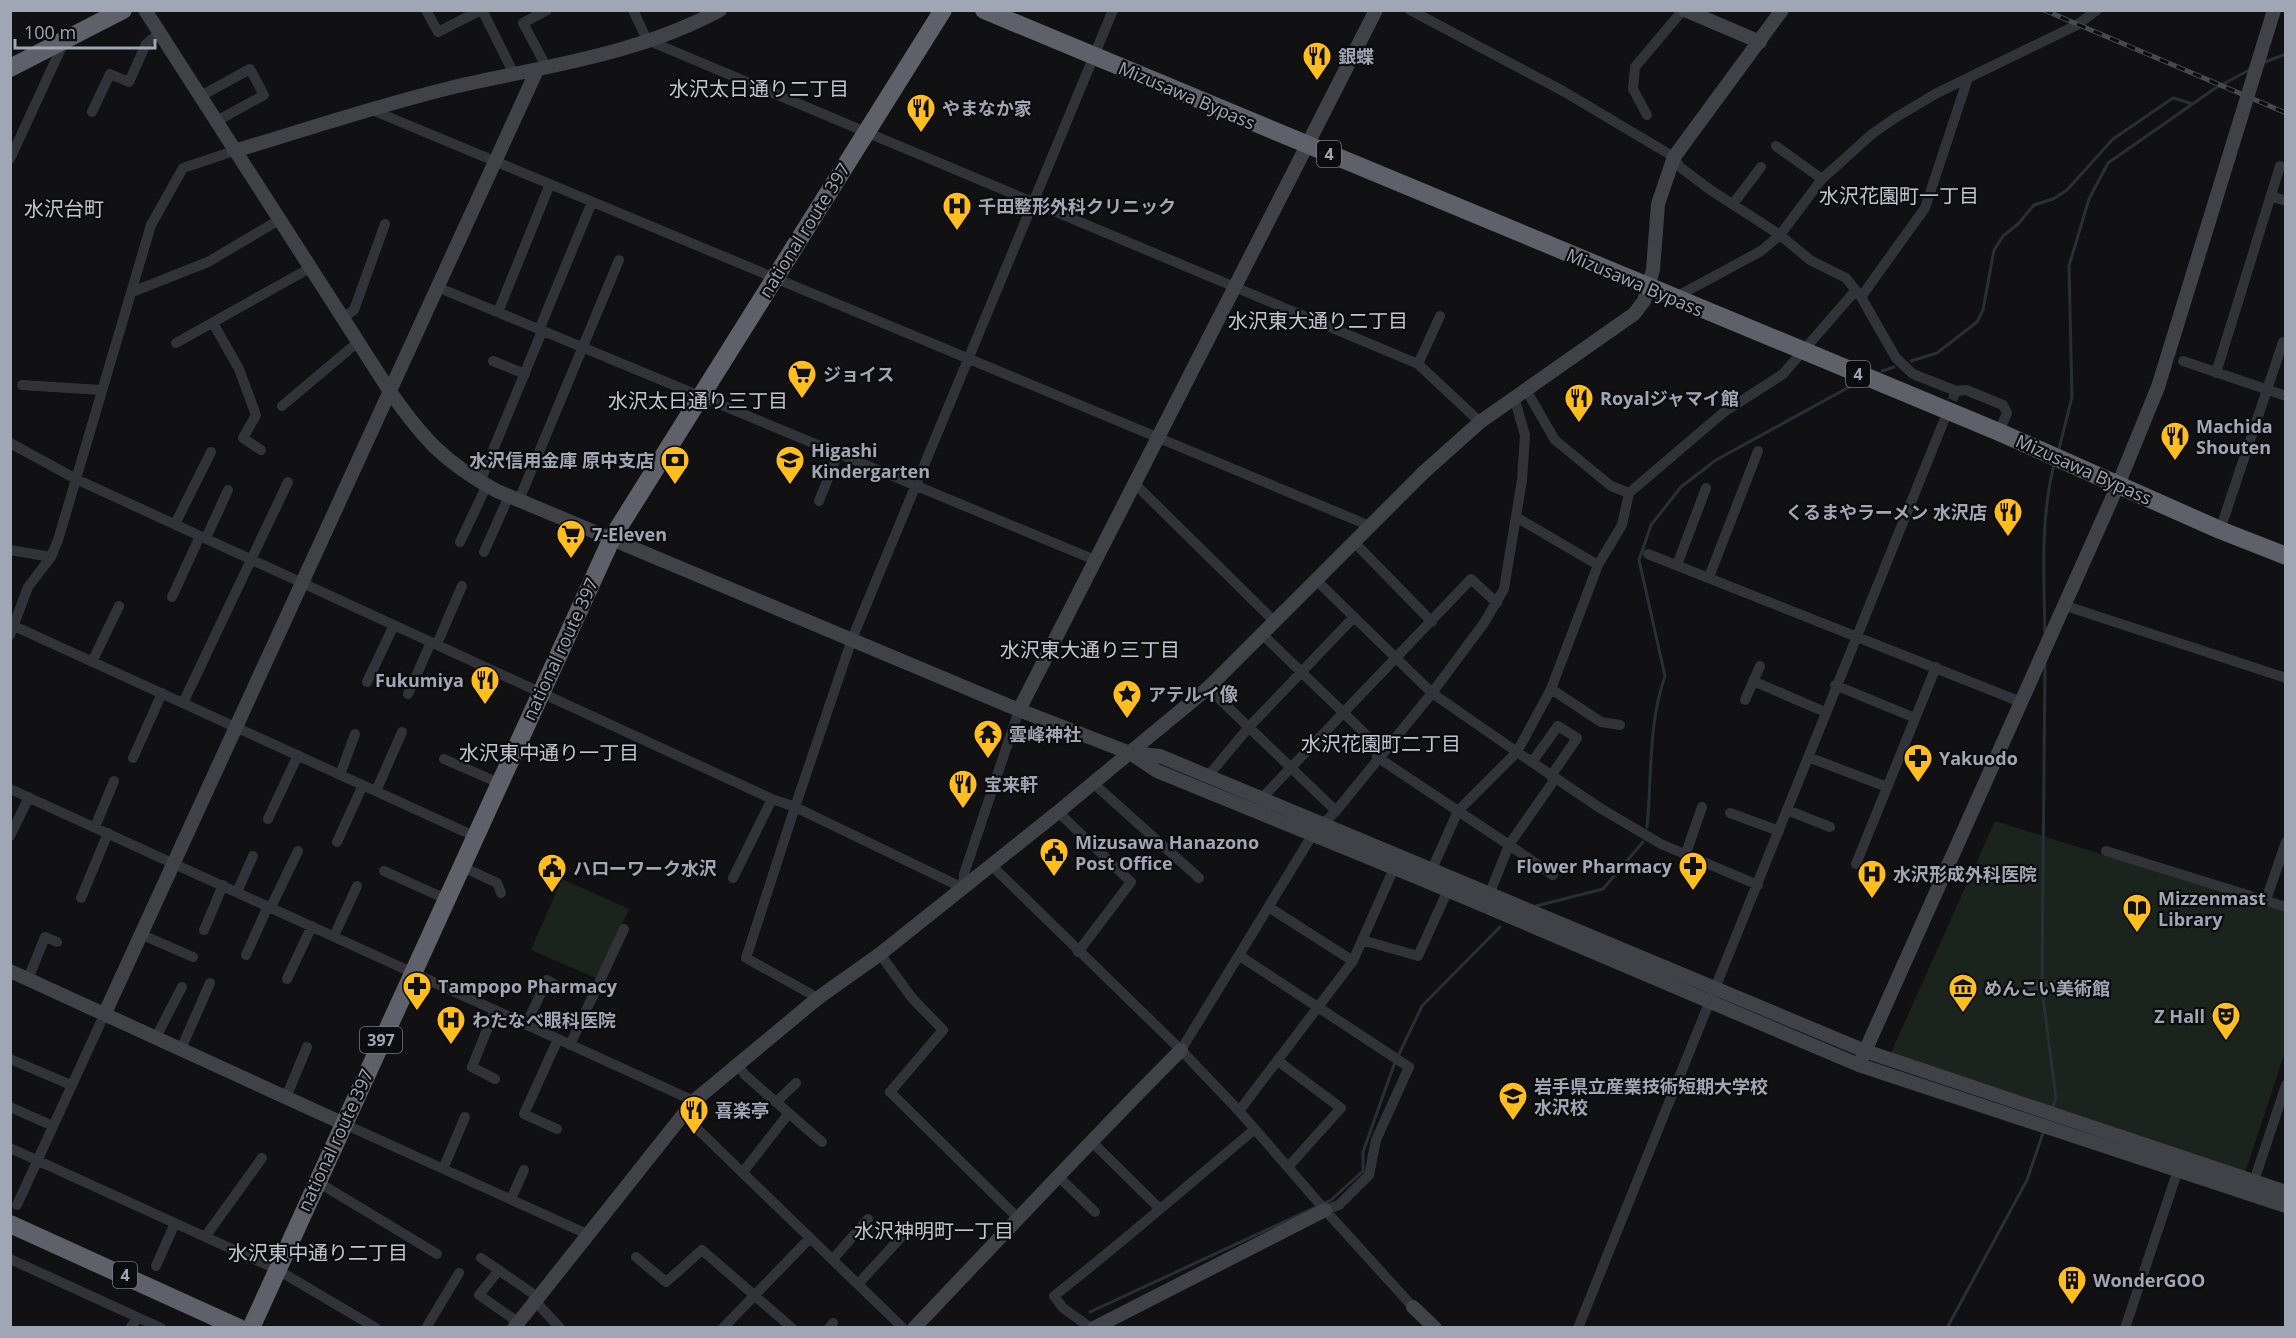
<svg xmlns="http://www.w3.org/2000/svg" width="2296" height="1338" viewBox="0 0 2296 1338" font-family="'Open Sans','Noto Sans JP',sans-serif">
<rect width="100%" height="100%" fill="#111113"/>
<path fill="#1b231d" d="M1995,821L2285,912V1052L2245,1173L1890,1055Z
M562,879L629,909L598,979L531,950Z"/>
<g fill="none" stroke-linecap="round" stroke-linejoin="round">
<path stroke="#272f37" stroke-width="3" d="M2262,63L2286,54
M1911,361L1937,353L1977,322L1983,310L1994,250L2003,236L2018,224L2034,205L2053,199L2067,190L2113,139L2173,98L2193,104
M1882,371L1894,367
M2058,453L2072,397L2069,266L2089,199L2108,163L2214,89L2251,69
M2045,634C2044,577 2040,520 2054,465
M1647,827C1652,777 1648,724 1665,676L1639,560L1651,525L1681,487L1716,460L1851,386
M1536,906L1603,889L1643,842
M2042,982L2045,662
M2042,989L2056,1098L2052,1109
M1398,1056L1422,1006L1500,927
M1090,1312L1331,1200L1363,1171V1152L1395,1062
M1947,1328L2027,1180L2044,1130"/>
<path stroke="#2e2f33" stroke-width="10" stroke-dasharray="10 5" stroke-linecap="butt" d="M1941,428L1956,391"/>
<path stroke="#323338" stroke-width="10" d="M426,10L438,32L481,10
M482,10L514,74
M547,10L523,23L547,68
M633,10L647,40L1418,364L1480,422
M1410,10L1563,91L1674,157L1680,167L1709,189L1780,235L1810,260L1846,278L1861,297L1896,358L1913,374L1956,391L1966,390L2003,405L2007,413L1999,432
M199,97L250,69L264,95L215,122
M372,110L1370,526
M92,112L110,74L129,82L146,44L158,34
M1647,115L1633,89L1635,67L1683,10
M1776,146L1822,179
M10,159L64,42
M2271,196L2286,201
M1733,204L1761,167
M437,287L1095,560
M132,292L208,262L279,220
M1861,297L1925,208L1968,78
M1674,298L1761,251L1780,235L1822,179L1872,134L1895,118L1937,93L2077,25L2097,10
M498,312L550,184
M343,318L354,310L385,224
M213,323L239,369L256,415L243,438L261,450
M539,330L592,202
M176,343L310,268
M493,361L525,374
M2183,361L2286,396
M1418,364L1440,316
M2216,373L2280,166
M22,385L101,390
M1526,390L1555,440L1611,486L1629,493L1724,412L1783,374L1855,291
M282,406L358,342
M10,443L76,479L772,799L795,807L852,639L1113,10
M480,482L542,331
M1134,483L1275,622
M519,500L619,260
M819,501L838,454
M1516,517L1598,565L1622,525L1629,493
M175,524L211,452
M2220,530L2283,342L2286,343
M206,538L228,490
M460,542L487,485
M1354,542L1432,622
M10,550L51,557
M484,552L509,496
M1648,554L2021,702
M1677,565L1706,488
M1709,577L1758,451
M1316,580L1432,693L1517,752L1600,808L1661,844L1758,885
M172,597L200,536
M2063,605L2286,678
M14,626L474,836
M10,635L28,587L51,557L58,540L151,225L183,168L234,151
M1263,635L1383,751
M437,644L462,586
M92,662L119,606
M1753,681L1825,712
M367,682L394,625
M1835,685L1915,718
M1208,688L1336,811
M1551,689L1601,722L1620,725
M408,694L431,642
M1745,700L1760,666
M183,703L288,482
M1377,757L1458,811L1429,876
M1808,757L1887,787
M133,758L162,693
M444,759L499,783
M1532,762L1558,726L1577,738L1551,776
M340,775L355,734
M1208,776L1249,727L1353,618
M1555,779L1509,845L1458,811L1517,752L1551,689L1598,565
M1093,783L1199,878
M10,789L694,1101
M376,791L402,732
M1261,799L1471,579L1497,603
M1787,810L1830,827
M1058,812L1131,882L1078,952
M1730,813L1779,831
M268,819L298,755
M95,827L114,781
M10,836L29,797
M337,842L363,785
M2106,851L2286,907
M1685,856L1702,807
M1856,864L1936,667
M991,865L1181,1050L1239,1111L1325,1210
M461,866L497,883L501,893
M384,871L446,899
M733,878L772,799
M237,892L253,856
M81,898L108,833
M1487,900L1509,845L1553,875
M2266,900L2286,842
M271,907L298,851
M1270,908L1353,961
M204,930L223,885
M140,934L193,957
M334,936L357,886
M1362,940L1418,956L1448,890
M880,954L912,998L943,1030L890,1092L1019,1219
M246,955L268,906
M1240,956L1409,1067L1376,1140L1369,1175L1339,1205L1325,1210L1413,1307
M28,979L45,937L57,942
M287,979L312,926
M2030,986L2054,985
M818,998L746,958L795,807L963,888L964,874L1019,710
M495,1010L472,1067L495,1079
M526,1025L547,980L556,985
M156,1037L182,987
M570,1045L624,929
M181,1049L210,983
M1181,1050L1313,834L1336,811L1432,693L1484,623L1504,589L1522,480L1525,435L1514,397
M10,1059L71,1085
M1278,1061L1341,1108L1288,1167
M738,1065L745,1075L822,1142
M286,1097L307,1047
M776,1102L796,1083
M10,1107L53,1126
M1239,1111L1353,961L1394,868
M683,1115L903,1328
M342,1123L587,1234
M557,1129L524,1114L558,1039
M1091,1141L1159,1208
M10,1148L276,1269L376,1328
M443,1169L465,1117
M743,1172L789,1113
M1057,1175L1095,1212
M316,1181L437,1254
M2252,1187L2286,1085
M511,1199L524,1170
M17,1205L105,1013
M205,1237L262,1158
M636,1257L666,1282L702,1250L792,1328
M481,1258L532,1293L535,1301L560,1328
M10,1259L161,1328
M833,1259L868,1219
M156,1266L175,1223
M499,1270L479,1295L518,1322
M858,1284L905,1233
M130,1328L138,1318
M426,1328L459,1273
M723,1328L810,1238
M829,1328L833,1323
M1091,1328L1063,1308L1054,1296C1123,1242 1188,1185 1255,1129
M1578,1328L1941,428
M2125,1328L2178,1170"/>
<path stroke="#404248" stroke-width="14" d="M145,10L389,390C423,439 445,463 497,491L1019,710L1130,753L1157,771L1426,881L1859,1065L2286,1206
M1685,10L1760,42
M234,151C308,129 382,104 458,86C546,66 639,54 720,10
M1019,710L1376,10
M1132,753L1160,756L1865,1051L2286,1192
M10,971L342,1123
M105,1013L537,70
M1862,1058L2118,485L2158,387
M1413,1307L1435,1328
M514,1328L694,1101L818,998L880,954L1058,812L1208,688L1424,472L1480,422L1634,314L1644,301L1653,270L1658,204L1674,157L1782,10
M914,1328C1003,1235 1090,1141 1181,1050
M1094,1328L1325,1210"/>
<path stroke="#5e606a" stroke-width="18" d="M984,10L1999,432L2220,530L2286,556
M10,68L123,10
M10,1224L239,1328
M251,1328L612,538L943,10"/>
<g stroke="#47494f" stroke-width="5">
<path id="rail" d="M2044,10L2286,113"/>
</g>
<use href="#rail" stroke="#0c0c0e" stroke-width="3" stroke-dasharray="9" stroke-linecap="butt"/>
<path stroke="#404248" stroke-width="14" d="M2158,387L2274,10"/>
</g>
<defs>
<g id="restaurant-pin" transform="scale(1.5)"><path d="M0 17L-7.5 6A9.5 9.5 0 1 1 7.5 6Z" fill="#ffbe1d" stroke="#0c0c0e"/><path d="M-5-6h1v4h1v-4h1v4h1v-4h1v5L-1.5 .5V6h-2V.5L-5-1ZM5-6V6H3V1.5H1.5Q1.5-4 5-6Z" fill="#111"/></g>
<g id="hospital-pin" transform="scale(1.5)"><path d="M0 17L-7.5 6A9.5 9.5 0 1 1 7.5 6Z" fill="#ffbe1d" stroke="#0c0c0e"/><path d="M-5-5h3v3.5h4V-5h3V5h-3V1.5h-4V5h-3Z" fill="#111"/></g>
<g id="supermarket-pin" transform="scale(1.5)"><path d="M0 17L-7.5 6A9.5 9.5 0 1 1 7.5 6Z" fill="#ffbe1d" stroke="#0c0c0e"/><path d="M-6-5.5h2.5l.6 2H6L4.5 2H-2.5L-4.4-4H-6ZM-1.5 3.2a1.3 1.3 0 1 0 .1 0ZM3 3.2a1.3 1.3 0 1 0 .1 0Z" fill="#111"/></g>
<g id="bank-pin" transform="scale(1.5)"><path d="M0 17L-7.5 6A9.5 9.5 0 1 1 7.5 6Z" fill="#ffbe1d" stroke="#0c0c0e"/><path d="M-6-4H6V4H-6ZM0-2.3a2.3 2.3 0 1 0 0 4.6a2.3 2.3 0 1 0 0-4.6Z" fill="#111"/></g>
<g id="school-pin" transform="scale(1.5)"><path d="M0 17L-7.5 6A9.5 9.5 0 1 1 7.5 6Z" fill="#ffbe1d" stroke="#0c0c0e"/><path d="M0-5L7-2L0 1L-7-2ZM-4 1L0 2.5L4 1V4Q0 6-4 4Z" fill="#111"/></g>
<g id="sight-pin" transform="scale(1.5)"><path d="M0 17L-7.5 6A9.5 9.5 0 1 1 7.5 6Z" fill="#ffbe1d" stroke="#0c0c0e"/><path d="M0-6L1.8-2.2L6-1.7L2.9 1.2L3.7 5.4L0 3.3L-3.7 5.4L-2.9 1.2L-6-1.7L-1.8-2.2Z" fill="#111"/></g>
<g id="temple-pin" transform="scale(1.5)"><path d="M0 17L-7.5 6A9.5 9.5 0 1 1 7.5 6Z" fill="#ffbe1d" stroke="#0c0c0e"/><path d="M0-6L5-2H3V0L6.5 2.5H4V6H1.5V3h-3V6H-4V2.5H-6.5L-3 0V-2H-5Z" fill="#111"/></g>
<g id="pharmacy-pin" transform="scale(1.5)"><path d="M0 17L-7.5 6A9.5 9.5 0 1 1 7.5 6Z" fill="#ffbe1d" stroke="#0c0c0e"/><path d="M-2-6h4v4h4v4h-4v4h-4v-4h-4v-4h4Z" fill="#111"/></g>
<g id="civic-pin" transform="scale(1.5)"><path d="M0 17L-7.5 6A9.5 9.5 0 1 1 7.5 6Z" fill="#ffbe1d" stroke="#0c0c0e"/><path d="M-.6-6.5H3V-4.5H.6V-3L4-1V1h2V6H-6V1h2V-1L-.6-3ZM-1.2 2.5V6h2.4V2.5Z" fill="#111"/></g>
<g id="library-pin" transform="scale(1.5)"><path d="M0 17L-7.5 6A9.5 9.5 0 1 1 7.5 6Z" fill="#ffbe1d" stroke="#0c0c0e"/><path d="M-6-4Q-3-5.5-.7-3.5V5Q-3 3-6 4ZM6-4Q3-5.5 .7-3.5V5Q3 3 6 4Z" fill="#111"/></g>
<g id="museum-pin" transform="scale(1.5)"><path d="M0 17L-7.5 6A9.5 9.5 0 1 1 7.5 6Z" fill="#ffbe1d" stroke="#0c0c0e"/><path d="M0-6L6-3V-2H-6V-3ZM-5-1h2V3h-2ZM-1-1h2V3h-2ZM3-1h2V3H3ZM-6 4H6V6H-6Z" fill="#111"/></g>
<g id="theatre-pin" transform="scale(1.5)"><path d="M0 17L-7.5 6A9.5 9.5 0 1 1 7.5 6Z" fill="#ffbe1d" stroke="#0c0c0e"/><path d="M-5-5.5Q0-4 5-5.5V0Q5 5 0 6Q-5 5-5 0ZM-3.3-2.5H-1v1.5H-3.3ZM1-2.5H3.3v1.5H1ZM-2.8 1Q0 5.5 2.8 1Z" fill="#111"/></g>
<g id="university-pin" transform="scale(1.5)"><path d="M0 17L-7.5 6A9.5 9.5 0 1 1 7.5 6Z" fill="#ffbe1d" stroke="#0c0c0e"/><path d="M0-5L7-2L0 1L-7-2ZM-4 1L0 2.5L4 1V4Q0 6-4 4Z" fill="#111"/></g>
<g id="building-pin" transform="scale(1.5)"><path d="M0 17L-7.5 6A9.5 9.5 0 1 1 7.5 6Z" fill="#ffbe1d" stroke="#0c0c0e"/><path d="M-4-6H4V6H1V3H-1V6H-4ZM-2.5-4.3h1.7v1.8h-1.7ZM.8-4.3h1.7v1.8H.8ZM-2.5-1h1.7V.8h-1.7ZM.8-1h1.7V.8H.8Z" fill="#111"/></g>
</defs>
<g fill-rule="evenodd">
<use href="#restaurant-pin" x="1317" y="56"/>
<use href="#restaurant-pin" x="921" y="108"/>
<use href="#hospital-pin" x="957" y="206"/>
<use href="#supermarket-pin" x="802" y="374"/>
<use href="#restaurant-pin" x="1579" y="398"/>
<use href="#restaurant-pin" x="2175" y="436"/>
<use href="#bank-pin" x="675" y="460"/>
<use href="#school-pin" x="790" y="460"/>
<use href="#restaurant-pin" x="2008" y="512"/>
<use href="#supermarket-pin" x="571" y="534"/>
<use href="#restaurant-pin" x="485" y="680"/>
<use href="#sight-pin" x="1127" y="694"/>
<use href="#temple-pin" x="988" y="734"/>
<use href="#pharmacy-pin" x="1918" y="758"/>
<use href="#restaurant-pin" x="963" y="784"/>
<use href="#civic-pin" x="1054" y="852"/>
<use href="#pharmacy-pin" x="1693" y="866"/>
<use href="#civic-pin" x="552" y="868"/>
<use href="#hospital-pin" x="1872" y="874"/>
<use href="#library-pin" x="2137" y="908"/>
<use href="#pharmacy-pin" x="417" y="986"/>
<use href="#museum-pin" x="1963" y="988"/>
<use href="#theatre-pin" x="2226" y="1016"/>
<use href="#hospital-pin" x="451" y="1020"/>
<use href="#university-pin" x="1513" y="1096"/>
<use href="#restaurant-pin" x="694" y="1110"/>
<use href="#building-pin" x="2072" y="1280"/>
</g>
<g text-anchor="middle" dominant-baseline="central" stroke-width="4.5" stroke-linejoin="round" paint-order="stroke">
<g fill="#0c0c0e" stroke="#747883" stroke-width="1.5">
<rect x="1317" y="141" width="24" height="26" rx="4.5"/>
<rect x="1846" y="361" width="24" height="26" rx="4.5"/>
<rect x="360" y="1027" width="42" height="26" rx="4.5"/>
<rect x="113" y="1262" width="24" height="26" rx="4.5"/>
</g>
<g font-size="16" font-weight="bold" fill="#a1a6b5">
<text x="1329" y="154">4</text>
<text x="1858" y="374">4</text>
<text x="381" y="1040">397</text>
<text x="125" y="1275">4</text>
</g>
<g font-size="18" font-weight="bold" fill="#a1a6b5" stroke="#0c0c0e" text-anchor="start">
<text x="1338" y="56">銀蝶</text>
<text x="942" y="108">やまなか家</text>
<text x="978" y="206">千田整形外科クリニック</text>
<text x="823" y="374">ジョイス</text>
<text x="1600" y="398">Royalジャマイ館</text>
<text x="2196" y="426">Machida<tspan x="2196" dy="21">Shouten</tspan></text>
<text x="811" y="450">Higashi<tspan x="811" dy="21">Kindergarten</tspan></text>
<text x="654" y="460" text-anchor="end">水沢信用金庫 原中支店</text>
<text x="1987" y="512" text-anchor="end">くるまやラーメン 水沢店</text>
<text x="592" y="534">7-Eleven</text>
<text x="464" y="680" text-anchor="end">Fukumiya</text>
<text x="1148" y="694">アテルイ像</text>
<text x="1009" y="734">雲峰神社</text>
<text x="1939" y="758">Yakuodo</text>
<text x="984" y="784">宝来軒</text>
<text x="1075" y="842">Mizusawa Hanazono<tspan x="1075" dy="21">Post Office</tspan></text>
<text x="1672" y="866" text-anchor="end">Flower Pharmacy</text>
<text x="573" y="868">ハローワーク水沢</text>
<text x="1893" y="874">水沢形成外科医院</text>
<text x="2158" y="898">Mizzenmast<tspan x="2158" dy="21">Library</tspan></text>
<text x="438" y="986">Tampopo Pharmacy</text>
<text x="1984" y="988">めんこい美術館</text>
<text x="2205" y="1016" text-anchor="end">Z Hall</text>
<text x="472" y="1020">わたなべ眼科医院</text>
<text x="1534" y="1086">岩手県立産業技術短期大学校<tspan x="1534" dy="21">水沢校</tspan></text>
<text x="715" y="1110">喜楽亭</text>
<text x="2093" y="1280">WonderGOO</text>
</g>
<g font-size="18" fill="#a1a6b5" stroke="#0c0c0e">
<text transform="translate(1187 95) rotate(23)">Mizusawa Bypass</text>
<text transform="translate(804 230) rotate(-58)">national route 397</text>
<text transform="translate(1635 282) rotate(23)">Mizusawa Bypass</text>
<text transform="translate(2084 469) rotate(24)">Mizusawa Bypass</text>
<text transform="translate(560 649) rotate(-65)">national route 397</text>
<text transform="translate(335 1140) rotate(-65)">national route 397</text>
</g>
<g font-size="20" fill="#c3c6d1" stroke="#0c0c0e">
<text x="759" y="88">水沢太日通り二丁目</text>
<text x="1899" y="195">水沢花園町一丁目</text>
<text x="64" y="208">水沢台町</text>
<text x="1318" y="320">水沢東大通り二丁目</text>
<text x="698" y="400">水沢太日通り三丁目</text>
<text x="1090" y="649">水沢東大通り三丁目</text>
<text x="1381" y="743">水沢花園町二丁目</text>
<text x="549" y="752">水沢東中通り一丁目</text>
<text x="934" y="1230">水沢神明町一丁目</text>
<text x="318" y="1252">水沢東中通り二丁目</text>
</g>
</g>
<rect width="2296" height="1338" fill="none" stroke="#a1a6b5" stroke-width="24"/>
<path d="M15 39v9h140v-9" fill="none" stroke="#a1a6b5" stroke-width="3"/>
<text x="24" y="39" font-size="18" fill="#a1a6b5" stroke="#0c0c0e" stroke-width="4.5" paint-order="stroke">100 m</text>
</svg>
